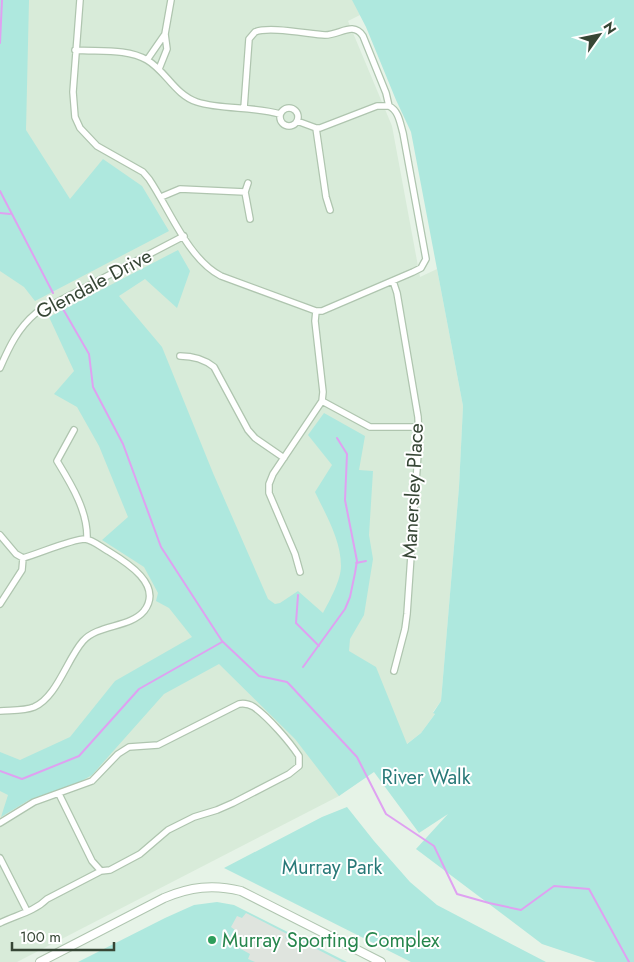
<svg xmlns="http://www.w3.org/2000/svg" width="634" height="962" viewBox="0 0 634 962" font-family="Jost,sans-serif">
<rect width="100%" height="100%" fill="#e6f3e7"/>
<path fill="#d8ebd9" d="M0,0H353L360,15L348,21L392,126L420,277L437,269L463,406L459,487L441,701L433,712L435,714L421,733L339,796L17,962H0Z"/>
<path fill="#aee8de" d="M0,0H29L26,130L70,199L103,159L142,186L169,231L35,301L24,287L0,271Z
M352,0H634V962H596L542,944L416,849L448,814L419,833L374,772L339,796L295,739L219,664L164,694L92,775L73,786L29,800L1,817L8,795L0,791V752L20,760L70,737L115,681L192,637L169,608L156,601L158,593L144,567L102,540L128,517L99,446L77,407L54,394L74,371L49,317L178,250L190,271L177,308L145,279L119,296L162,347L213,473L268,599L275,604L280,603L298,591L323,613C330,600 341,580 341,566C341,540 326,515 315,492L332,465L308,435L324,413L365,436L359,470L373,471L369,535L373,559L364,615L350,639L349,651L376,667L407,744L421,733L435,714L433,713L441,701L459,487L463,406L411,132L396,100L366,27Z
M347,807L374,841L410,882L437,905L546,962H411L224,868L322,817Z
M217,902L234,905L347,962H78L165,918L194,905Z"/>
<path fill="#dfe4de" d="M246,913L287,934L285,938L297,944L299,940L342,962H255L248,959L250,954L241,949L235,937V930L231,927L237,916L242,918Z"/>
<g fill="none" stroke-linecap="round" stroke-linejoin="round">
<path stroke="#dfa1f1" stroke-width="2" d="M0,43L2,0
M0,191L53,293
M0,213L10,214
M63,309L89,354L93,387L123,444L161,547L222,641L259,676L287,682L290,685L357,757L386,814L434,846L457,894L489,903L521,910L554,886L589,889L629,962
M356,563L366,561
M298,595L296,623L319,646
M303,667L345,609L350,597L355,573L357,561L345,500L347,454L337,438
M0,771L22,779L79,756L139,689L222,642"/>
<g stroke="#afc5af" stroke-width="8">
<path id="minor" d="M80,0L73,92L75,117L80,128L97,146L143,172L149,179C170,210 188,259 221,276L316,311H322L413,272L421,268L426,259L403,133C400,123 399,111 389,106
M75,50C98,52 127,48 147,60C166,71 175,95 197,102C222,110 253,106 280,114
M147,60L165,34
M159,69L167,49L165,34L171,0
M280 117a9 9 0 1 1 18 0a9 9 0 1 1-18 0Z
M244,108L249,39L255,32C269,26 308,34 325,35C340,35 353,21 363,36L386,93L389,106
M297,121L316,128H320L377,106H389
M316,128L326,197L330,210
M248,183L245,192L250,219
M161,197L180,189L245,192
M393,281L397,293L418,417L419,439L407,614L405,629L394,671
M180,356C192,356 204,359 214,367L248,430L255,438L284,458
M0,368C9,347 18,328 36,313L184,236
M322,401L370,427H418
M74,430L57,461C71,484 88,511 87,539
M0,535L16,554L23,558C38,554 72,539 85,539C93,540 101,547 108,551C126,562 164,585 144,611C130,628 98,624 83,641C67,659 57,697 34,707C24,711 11,710 0,711
M300,572L295,554L269,493V484L273,474L322,401L323,392L315,321L316,311
M0,604L22,570L23,558
M59,794L92,861L101,871
M0,823L34,802L92,781L118,754L129,747L158,745L239,704C244,703 249,704 254,707C269,718 289,741 299,756V766L289,774L233,803L217,810L194,817L168,830L140,854L110,870L101,871L47,899C34,912 16,915 0,923
M0,858L27,911"/>
</g>
<g stroke="#afc5af" stroke-width="10">
<path id="tertiary" d="M40,962L164,898C190,887 213,884 241,891L381,962"/>
</g>
<use href="#minor" stroke="#fff" stroke-width="5.5"/>
<use href="#tertiary" stroke="#fff" stroke-width="8"/>
</g>
<circle fill="#2e9e5b" stroke="#fff" stroke-width="2" cx="212" cy="940" r="5"/>
<g text-anchor="middle" dominant-baseline="central" stroke-width="4" stroke-linejoin="round" paint-order="stroke">
<g font-size="20" fill="#364635" stroke="#fff">
<text transform="translate(94 284) rotate(-28)">Glendale Drive</text>
<text transform="translate(413 491) rotate(-87)">Manersley Place</text>
</g>
<g font-size="20" fill="#287978" stroke="#fff">
<text x="426" y="777">River Walk</text>
<text x="332" y="867">Murray Park</text>
</g>
<g font-size="20" fill="#27864d" stroke="#fff" text-anchor="start">
<text x="222" y="940">Murray Sporting Complex</text>
</g>
</g>
<g transform="translate(599 35) rotate(57)" stroke="#ffffff" stroke-width="4" paint-order="stroke">
<path d="M0-4L9 19L0 12L-9 19Z" fill="#364635"/>
<text y="-8" font-size="14" font-weight="bold" text-anchor="middle" fill="#364635">N</text>
</g>
<path d="M12 942v8h102v-8" fill="none" stroke="#364635" stroke-width="2.5"/>
<text x="20" y="942" font-size="15" fill="#364635" stroke="#ffffff" stroke-width="4" paint-order="stroke">100 m</text>
</svg>
